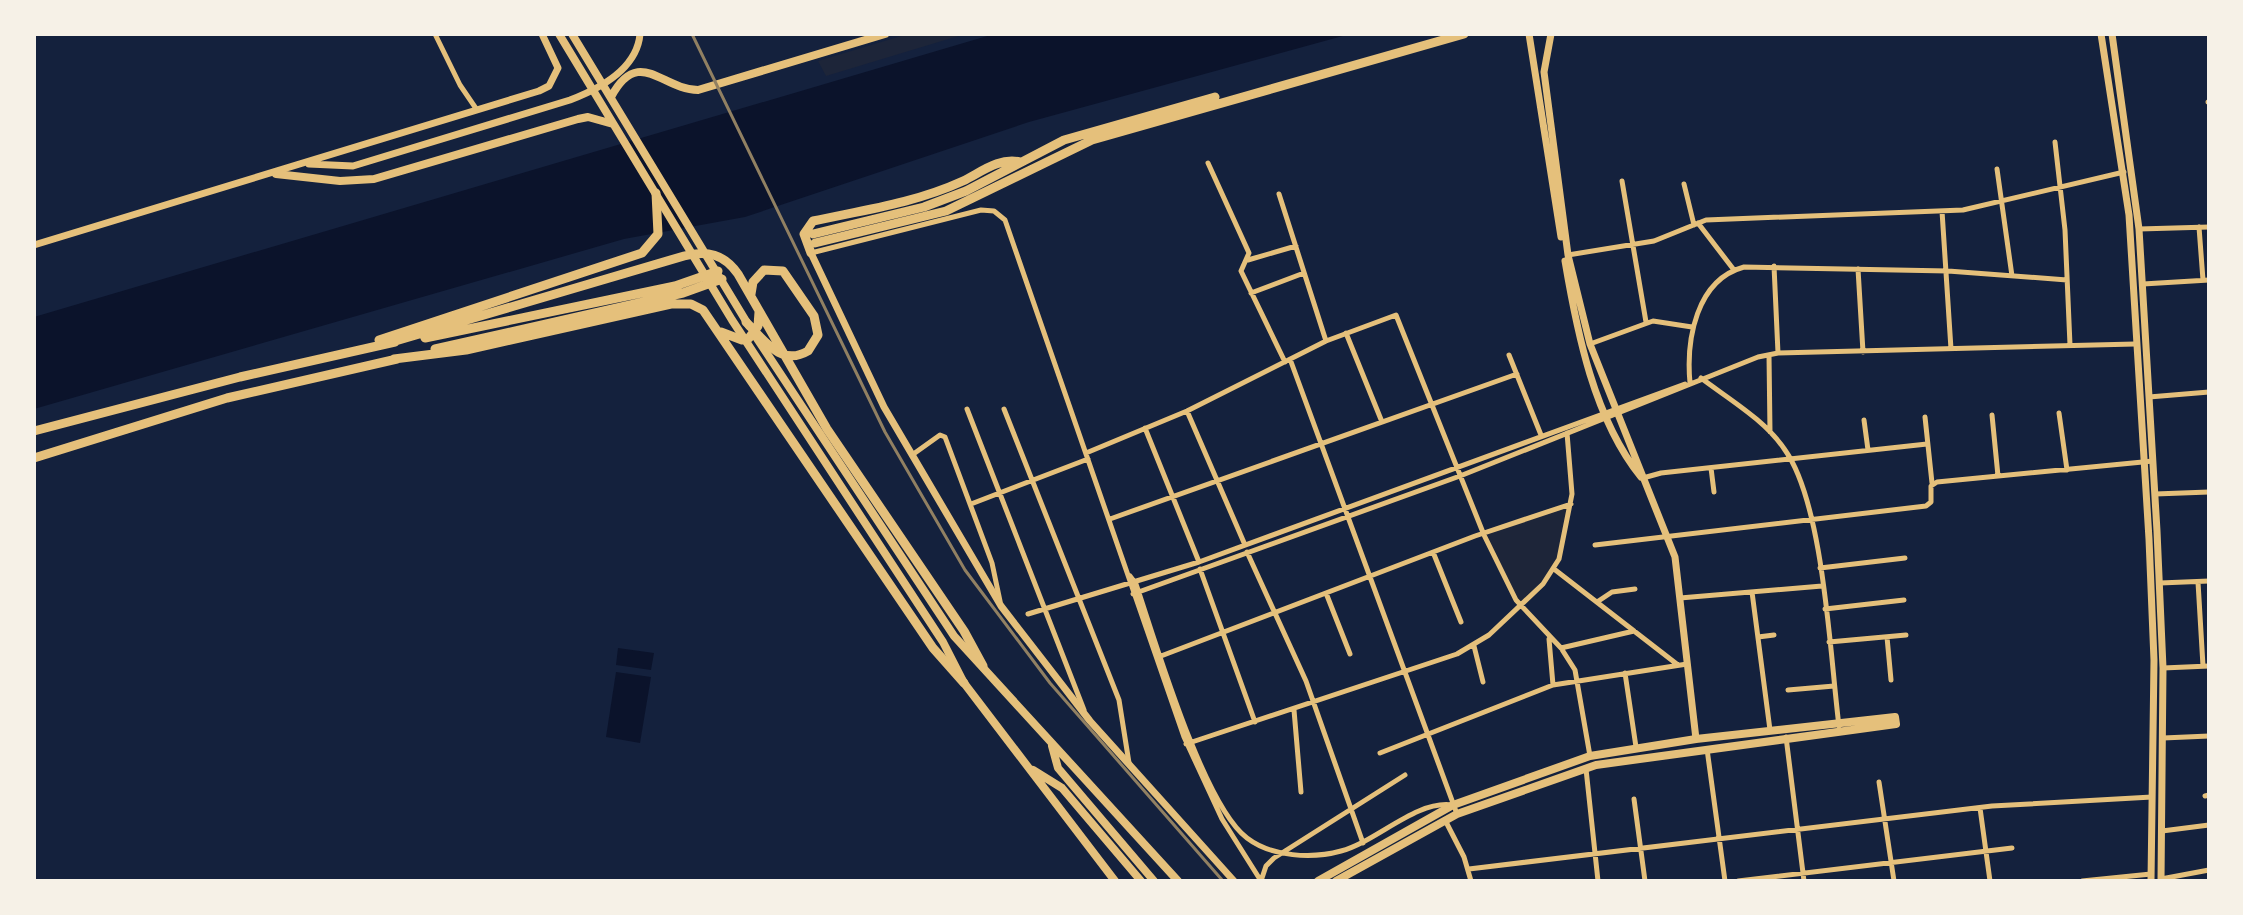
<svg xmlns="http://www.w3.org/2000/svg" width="2243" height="915" viewBox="0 0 2243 915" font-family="'IBM Plex Serif',serif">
<rect width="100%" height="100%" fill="#14213d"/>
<path fill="#1d2539" d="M908,34H965L826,76L818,61Z
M1570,506L1554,567L1520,605L1485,535Z"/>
<path fill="#0b132b" d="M994,34H1350L1029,122L745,217L624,239L34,409V317Z
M618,648L654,653L651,670L616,665Z
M616,672L651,677L640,743L606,737Z"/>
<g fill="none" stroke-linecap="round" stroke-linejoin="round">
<path stroke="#e5c07b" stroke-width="5" d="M435,34L460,85L477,110
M2208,102H2209
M2055,142L2065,230L2070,345
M1208,163L1249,253L1241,271L1285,362
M1997,169L2012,276
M1622,181L1646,322
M1684,184L1694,225
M1279,194L1326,341
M1942,211L1951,349
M1698,223L1734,270
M2199,227L2203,280
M2139,229L2209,227
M811,253L981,210L994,211L1005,220L1184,737L1222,819L1261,881
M1568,255L1654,241L1706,220L1963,210L2124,172
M1248,260L1296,246
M1774,266L1778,353
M1858,269L1863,352
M2143,284L2209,280
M1251,293L1304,273
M1346,333L1382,422
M1590,344L1653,321L1692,327
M1509,355L1541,435
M1769,355L1770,432
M1290,359L1457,814
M1701,378C1730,400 1765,420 1785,450C1824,505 1830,656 1839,726
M1690,383C1686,340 1696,280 1744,267L1948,271L2067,280
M2149,397L2209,392
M967,409L1084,710
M1004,409L1119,700L1129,763
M1187,411L1245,545
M2059,413L2067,470
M1992,415L1998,476
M1925,417L1932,483
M1864,420L1868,450
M1145,428L1199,562
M1086,453L1187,411L1326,341L1396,315L1484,535L1516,600L1561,648L1575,670L1590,756
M912,455L940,435L945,437L992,563L1000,601
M1711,468L1714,492
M1643,478L1661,473L1927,444
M2155,494L2209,492
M971,504L1088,459
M1110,519L1517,374
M1595,545L1926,506L1931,502V486L1937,482L2153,461
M1247,552L1306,681L1363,843
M1433,552L1461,622
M1820,568L1905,558
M1200,569L1255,722
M1554,569L1678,665
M1130,576L1136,584C1155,640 1203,805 1247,838C1272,857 1312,859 1341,851C1376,842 1416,800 1452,805
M2198,582L2203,666
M2160,583L2209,581
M1752,592L1770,730
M1326,593L1350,654
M1133,594L1460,476L1758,357L1778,353L2135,344
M1680,598L1822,586
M1597,602L1612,592L1635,589
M1825,609L1904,600
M1028,614L1199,562L1685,384
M1758,637L1774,635
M1887,637L1891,680
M1549,639L1553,685
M1829,642L1906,635
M1474,646L1483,682
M1561,648L1634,631
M1161,656L1475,536L1571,504
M2163,668L2209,666
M1625,673L1636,747
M1788,690L1834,686
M1294,710L1301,792
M1786,737L1804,881
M2163,738L2209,736
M1186,744L1457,654L1489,635L1543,584L1559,559L1572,494L1567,433
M1707,749L1725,881
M1380,753L1553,685L1687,664
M1586,769L1598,881
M1879,782L1894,881
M2205,796L2209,795
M1634,799L1645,881
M1980,808L1990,881
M1445,820L1464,857L1471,881
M2162,831L2209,825
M1469,869L1992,806L2152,797
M2161,879L2209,870
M1261,881L1266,866L1274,858L1405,775
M1738,881L2012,848
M2082,881L2151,874"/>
<path stroke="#e5c07b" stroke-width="7" d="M1529,34L1561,237
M1551,34L1544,72L1568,255L1590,344L1675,557L1696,739
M2101,34L2129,215L2149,539L2154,660L2151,881
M2112,34L2139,229L2157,531L2163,668L2161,881
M309,164L353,166L570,100C599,89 637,69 640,34
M34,245L539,91L549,86L558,68L542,34
M811,253L884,407L1001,606L1090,721L1234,881
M1565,261C1577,332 1594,419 1641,477"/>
<path stroke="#e5c07b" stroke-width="8" d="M559,34L732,320L943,642L964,683L1115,881
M572,34L749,326
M611,97C639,45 662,90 698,90L885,34
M276,174L340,181L374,179L578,119L588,117L613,124
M756,337L954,636L1178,881
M1052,746L1058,768L1154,881
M1033,770L1062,788L1141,881
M1318,881L1453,805L1590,756L1696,739L1895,717L1896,724L1596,765L1457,814L1336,881"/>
<path stroke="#e5c07b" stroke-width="9" d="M813,234L924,207L966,191L1064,140L1215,97
M815,243L946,211L1092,140L1464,34
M811,253L804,234L813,221C864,210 915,203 963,181C980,173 999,157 1020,162
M746,322C764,340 781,367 808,351L818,335L814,316L783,271L764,270L753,282L751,294
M721,332L742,340L749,338L758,326L759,312
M425,338L675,286L718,271
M379,340L642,253L658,234L656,193
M392,342L684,256C707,250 724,254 738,274L827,429L964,631L983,666
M435,349L683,293L722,279
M394,359L466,350L671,304H691L703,310L933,648L964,683
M34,431L240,377L395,342
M34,458L227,398L397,359"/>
<path stroke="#918062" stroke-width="3" d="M692,34L885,432L965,570L1050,683L1223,881"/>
</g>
<rect width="2243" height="915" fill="none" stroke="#f6f1e7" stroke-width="72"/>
</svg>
